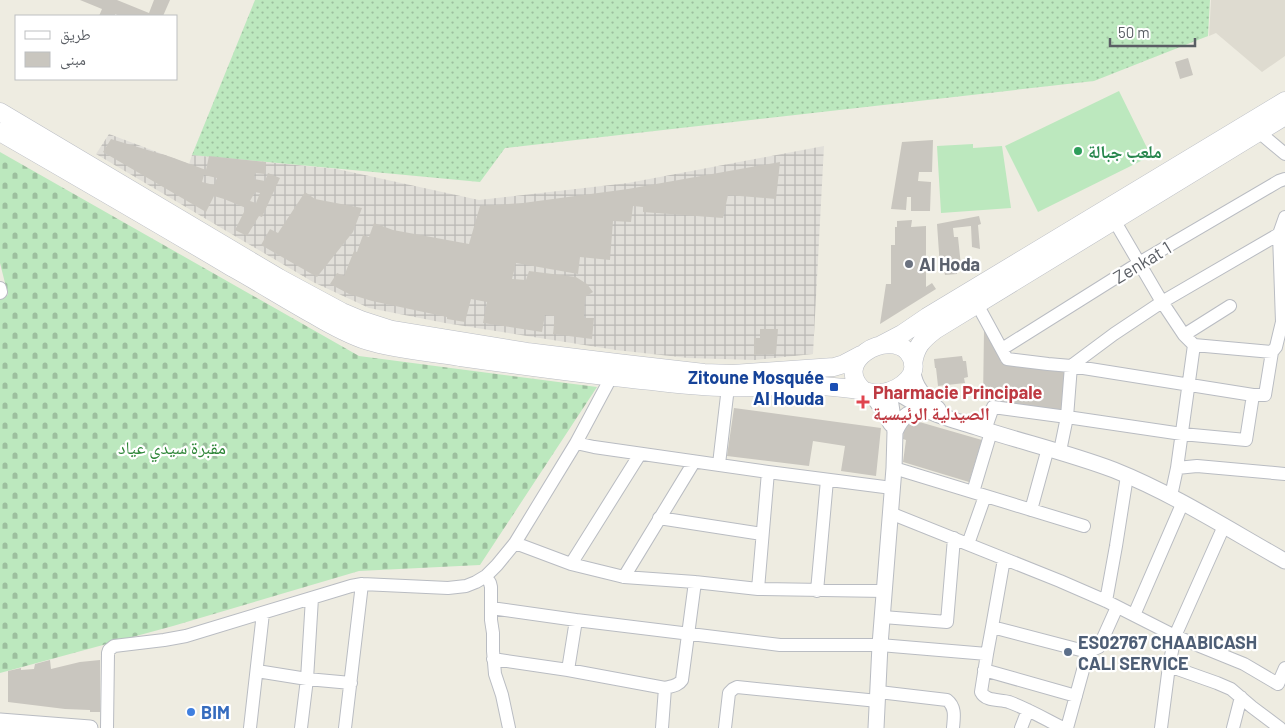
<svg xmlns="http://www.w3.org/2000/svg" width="1285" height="728" viewBox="0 0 1285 728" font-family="Barlow,'Noto Naskh Arabic',sans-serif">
<defs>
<pattern id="industrial-grid" width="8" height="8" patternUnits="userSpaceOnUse" patternTransform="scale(1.25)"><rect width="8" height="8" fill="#e1dfd9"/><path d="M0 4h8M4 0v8" fill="none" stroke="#b9b8b4"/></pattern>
<pattern id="grass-dots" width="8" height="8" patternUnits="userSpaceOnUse" patternTransform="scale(1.25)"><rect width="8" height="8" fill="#bce8be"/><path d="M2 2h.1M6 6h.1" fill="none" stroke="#9cbf9e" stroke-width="1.8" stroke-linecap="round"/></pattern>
<pattern id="cemetery-stones" width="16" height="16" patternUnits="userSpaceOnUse" patternTransform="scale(1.25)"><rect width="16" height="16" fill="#bce8be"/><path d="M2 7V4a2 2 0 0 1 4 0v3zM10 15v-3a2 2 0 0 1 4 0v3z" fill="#9cbf9e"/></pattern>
</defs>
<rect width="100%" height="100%" fill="#eeece1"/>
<path fill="url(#industrial-grid)" d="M109,134L189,164L192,155L337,169L479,200L628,183L824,146L813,354L755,360L688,358L616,350L445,323L369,308L313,282L96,154Z"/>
<path fill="#dedbd0" d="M1211,0H1285V56L1262,72L1216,33L1209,36Z"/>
<path fill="url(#grass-dots)" d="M255,0H1210L1208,36L1094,81L505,148L480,182L192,155Z"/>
<path fill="url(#cemetery-stones)" d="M0,152L359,356L597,387L480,565L359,571L173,626L0,673V298L8,295L0,263Z"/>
<path fill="#bce8be" d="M1119,91L1151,156L1038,212L1005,146Z
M973,144V148L1002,146L1011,208L941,213L937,146Z"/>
<path fill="#c9c6bf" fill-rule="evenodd" d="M80,0H117L149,13L154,0H170L163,16H120L115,14V16H99L102,9Z
M1188,58L1193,75L1180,79L1175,62Z
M111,139L171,157L206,170L209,156L266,162L265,174L255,173L254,179L265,181L268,173L280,178L262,217L259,216L247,236L235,230L246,208L224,199L214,196L206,212L103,152ZM204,175L217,178L214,185L202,182ZM255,192L260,193L256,203L250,201Z
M933,140L932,172H919L918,181L931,182L930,211H911V197H907L906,210L891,209L902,142Z
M780,162L776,199L728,195L723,218L643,212V207L633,206L631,222L613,221L610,260L580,257L578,274L516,263L512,279L526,280L529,271L576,277L587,284L593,292L585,297L584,318H594L592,339L553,334L555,316L545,315L542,332L483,323L487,302L471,299L465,322L447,319V317L372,301L349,294L330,284L337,273L344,276L354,251L357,252L363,235L369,237L374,223L393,230L469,244L480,206L523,203L628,189Z
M305,192L315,199L362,208L353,232L317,277L261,245L270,229L278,233Z
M979,216L981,224L978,225L980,249L972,247L971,226L953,228L954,237H958L961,266L957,265V274L945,275L944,270H942V267H940L937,224Z
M912,220L911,227L926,226V287L932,283L936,289L880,324L886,284H891V245H895V227H897V221Z
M760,329H778L776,354L754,355V338H760Z
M984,330L998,353L1001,362L1068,372L1063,412L983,400Z
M962,356L963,361H966L968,377L964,378L965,383L938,386L936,368H935L934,359Z
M734,408L881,428L876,476L841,471L845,446L813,441L809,466L727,456Z
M916,421L982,440L969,482L903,462L906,440L903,439L904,427Z
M50,660L51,669L80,662L100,660V712H90V710L65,709L8,702V671L21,668V670L34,669L35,664Z"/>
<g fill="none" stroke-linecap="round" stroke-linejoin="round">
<g stroke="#b9bcc2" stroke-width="14">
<path id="minor" d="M1254,128L1285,154
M1285,217L1279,234L1282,322H1285
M1114,220L1162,302L1184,335L1194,345
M0,288L1,292L0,293
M977,304L1007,359L1048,364L1071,366L1253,395H1265L1272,352
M1184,335L1230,306
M1002,349L1139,263L1279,181L1285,179
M1253,395L1246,440L1182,434L1067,417L1071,366L1114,334L1162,302L1279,234
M985,430L993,407L1067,417L1060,451
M576,443L615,370
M640,454L571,564L624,577L695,582L758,589L885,591
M719,464L728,387
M894,468L1084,526
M1177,468L1197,466L1285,474
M973,492L991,432
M1171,496L1177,468L1194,345L1272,352L1276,347L1282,322
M1031,510L1048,448
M890,513L1060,581L1106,601L1175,636L1244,664L1278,684L1285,668
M659,518L762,534
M515,543L571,564
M968,544L985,496
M486,576L490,583L491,587V620L493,633V651L495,674L502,695L509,728
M624,577L694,462
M758,589L768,472
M817,591L827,480
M1106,601L1116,546L1127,476
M491,608L576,620L780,645H880L987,654L981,692C986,702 1000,699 1009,702C1028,709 1045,719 1063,728
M1134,615L1183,502
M883,617L947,622L954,538
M992,627L1004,559
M987,654L992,627L1088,652L1099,647L1117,607
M493,659L568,670L665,688C672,686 678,686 682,680L695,582
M1169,666L1217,683L1231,689L1252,707L1280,728
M568,670L576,620
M984,670L1076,696
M257,671L307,679L351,683
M879,692L947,700C956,707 954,717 953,728
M107,728L108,653L109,650L114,646L164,640L186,636L351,586L362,584L448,588L466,586L476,582L486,576L497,565L515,543L576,443L594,447L768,472L892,488
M250,728L263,613
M301,728L307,679L312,598
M345,728L362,584
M662,728L665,688
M725,728L729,693L733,689L737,687L878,701
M1021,728L1028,710
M1067,728L1088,652
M1161,728L1169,666L1175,636L1224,526
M1233,728L1241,697"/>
</g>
<g stroke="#b9bcc2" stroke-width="17">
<path id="tertiary" d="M913,371C914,388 926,398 938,409
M893,390C905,397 917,405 929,411C944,418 960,422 976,427C1022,442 1069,453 1114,470C1174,494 1228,529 1285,561
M871,393L884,412L891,424
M895,432C902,415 910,410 929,411
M0,721L90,728
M876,728L880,645L894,468L895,432L889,391"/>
</g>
<g stroke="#babdc4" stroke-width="19">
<path id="secondary" d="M0,112L279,278L342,312L361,320L392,330L527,352L617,363L704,373L733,374L834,367L844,364L861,355
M0,132C78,177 156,222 233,268C260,283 287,300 314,315C331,325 349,335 368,341C397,350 430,352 460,357C524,366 588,375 652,381C677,384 703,387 728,387C759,388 791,385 822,386C835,387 847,388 860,390C868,392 873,394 882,393C900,390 925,373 908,352C888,329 830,362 864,391
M881,345L902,334L927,317L1285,101
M913,365C915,347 922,340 935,330L1285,116"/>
</g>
<use href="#minor" stroke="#fff" stroke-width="12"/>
<use href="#tertiary" stroke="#fff" stroke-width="15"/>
<use href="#secondary" stroke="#fff" stroke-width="18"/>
</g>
<circle fill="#2e9e5b" stroke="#fff" stroke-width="2" cx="1078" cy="151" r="5"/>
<circle fill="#6b7280" stroke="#fff" stroke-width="2" cx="909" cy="264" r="5"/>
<rect fill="#1a4fb4" stroke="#fff" stroke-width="2" x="829" y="382" width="10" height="10" rx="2.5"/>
<path fill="#e0444e" stroke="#fff" stroke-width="2" d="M860.5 394.5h5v5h5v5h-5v5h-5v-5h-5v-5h5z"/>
<circle fill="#5c6f8a" stroke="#fff" stroke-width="2" cx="1068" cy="652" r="5"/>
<circle fill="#3f7fe0" stroke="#fff" stroke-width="2" cx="191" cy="712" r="5"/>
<g text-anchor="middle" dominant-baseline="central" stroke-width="4.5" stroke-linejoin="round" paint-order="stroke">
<g font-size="18" font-weight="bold" fill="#27864d" stroke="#fff" text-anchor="start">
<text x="1088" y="151">ملعب جبالة</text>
</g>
<g font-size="18" fill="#5a5e64" stroke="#fff">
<text transform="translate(1142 262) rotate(-31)">Zenkat 1</text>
</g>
<g font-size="18" font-weight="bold" fill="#5b616d" stroke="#fff" text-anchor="start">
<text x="919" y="264">Al Hoda</text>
</g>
<g font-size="18" font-weight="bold" fill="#164399" stroke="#fff" text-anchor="end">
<text x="824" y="377">Zitoune Mosquée<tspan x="824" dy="21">Al Houda</tspan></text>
</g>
<g font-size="18" font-weight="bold" fill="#be3a42" stroke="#fff" text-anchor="start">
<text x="873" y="392">Pharmacie Principale<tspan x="873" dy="21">الصيدلية الرئيسية</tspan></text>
</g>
<g font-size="18" fill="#2e8638" stroke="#fff">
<text x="172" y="447">مقبرة سيدي عياد</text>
</g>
<g font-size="18" font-weight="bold" fill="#4e5e75" stroke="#fff" text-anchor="start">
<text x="1078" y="642">ES02767 CHAABICASH<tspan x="1078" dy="21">CALI SERVICE</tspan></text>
</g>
<g font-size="18" font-weight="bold" fill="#366cbe" stroke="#fff" text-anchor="start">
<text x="201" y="712">BIM</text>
</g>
</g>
<rect x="15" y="15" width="162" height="65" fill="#ffffff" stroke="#bdbfc1"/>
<rect x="25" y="31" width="25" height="8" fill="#ffffff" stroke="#bdbfc1"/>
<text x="60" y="40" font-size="15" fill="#5a5e64">طريق</text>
<rect x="25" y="52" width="25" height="15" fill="#c9c6bf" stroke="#bdbfc1"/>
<text x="60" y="65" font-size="15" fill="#5a5e64">مبنى</text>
<path d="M1110 38v8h85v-8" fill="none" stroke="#5a5e64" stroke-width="2.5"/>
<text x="1118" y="38" font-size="15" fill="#5a5e64" stroke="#ffffff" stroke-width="4" paint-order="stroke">50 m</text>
</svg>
